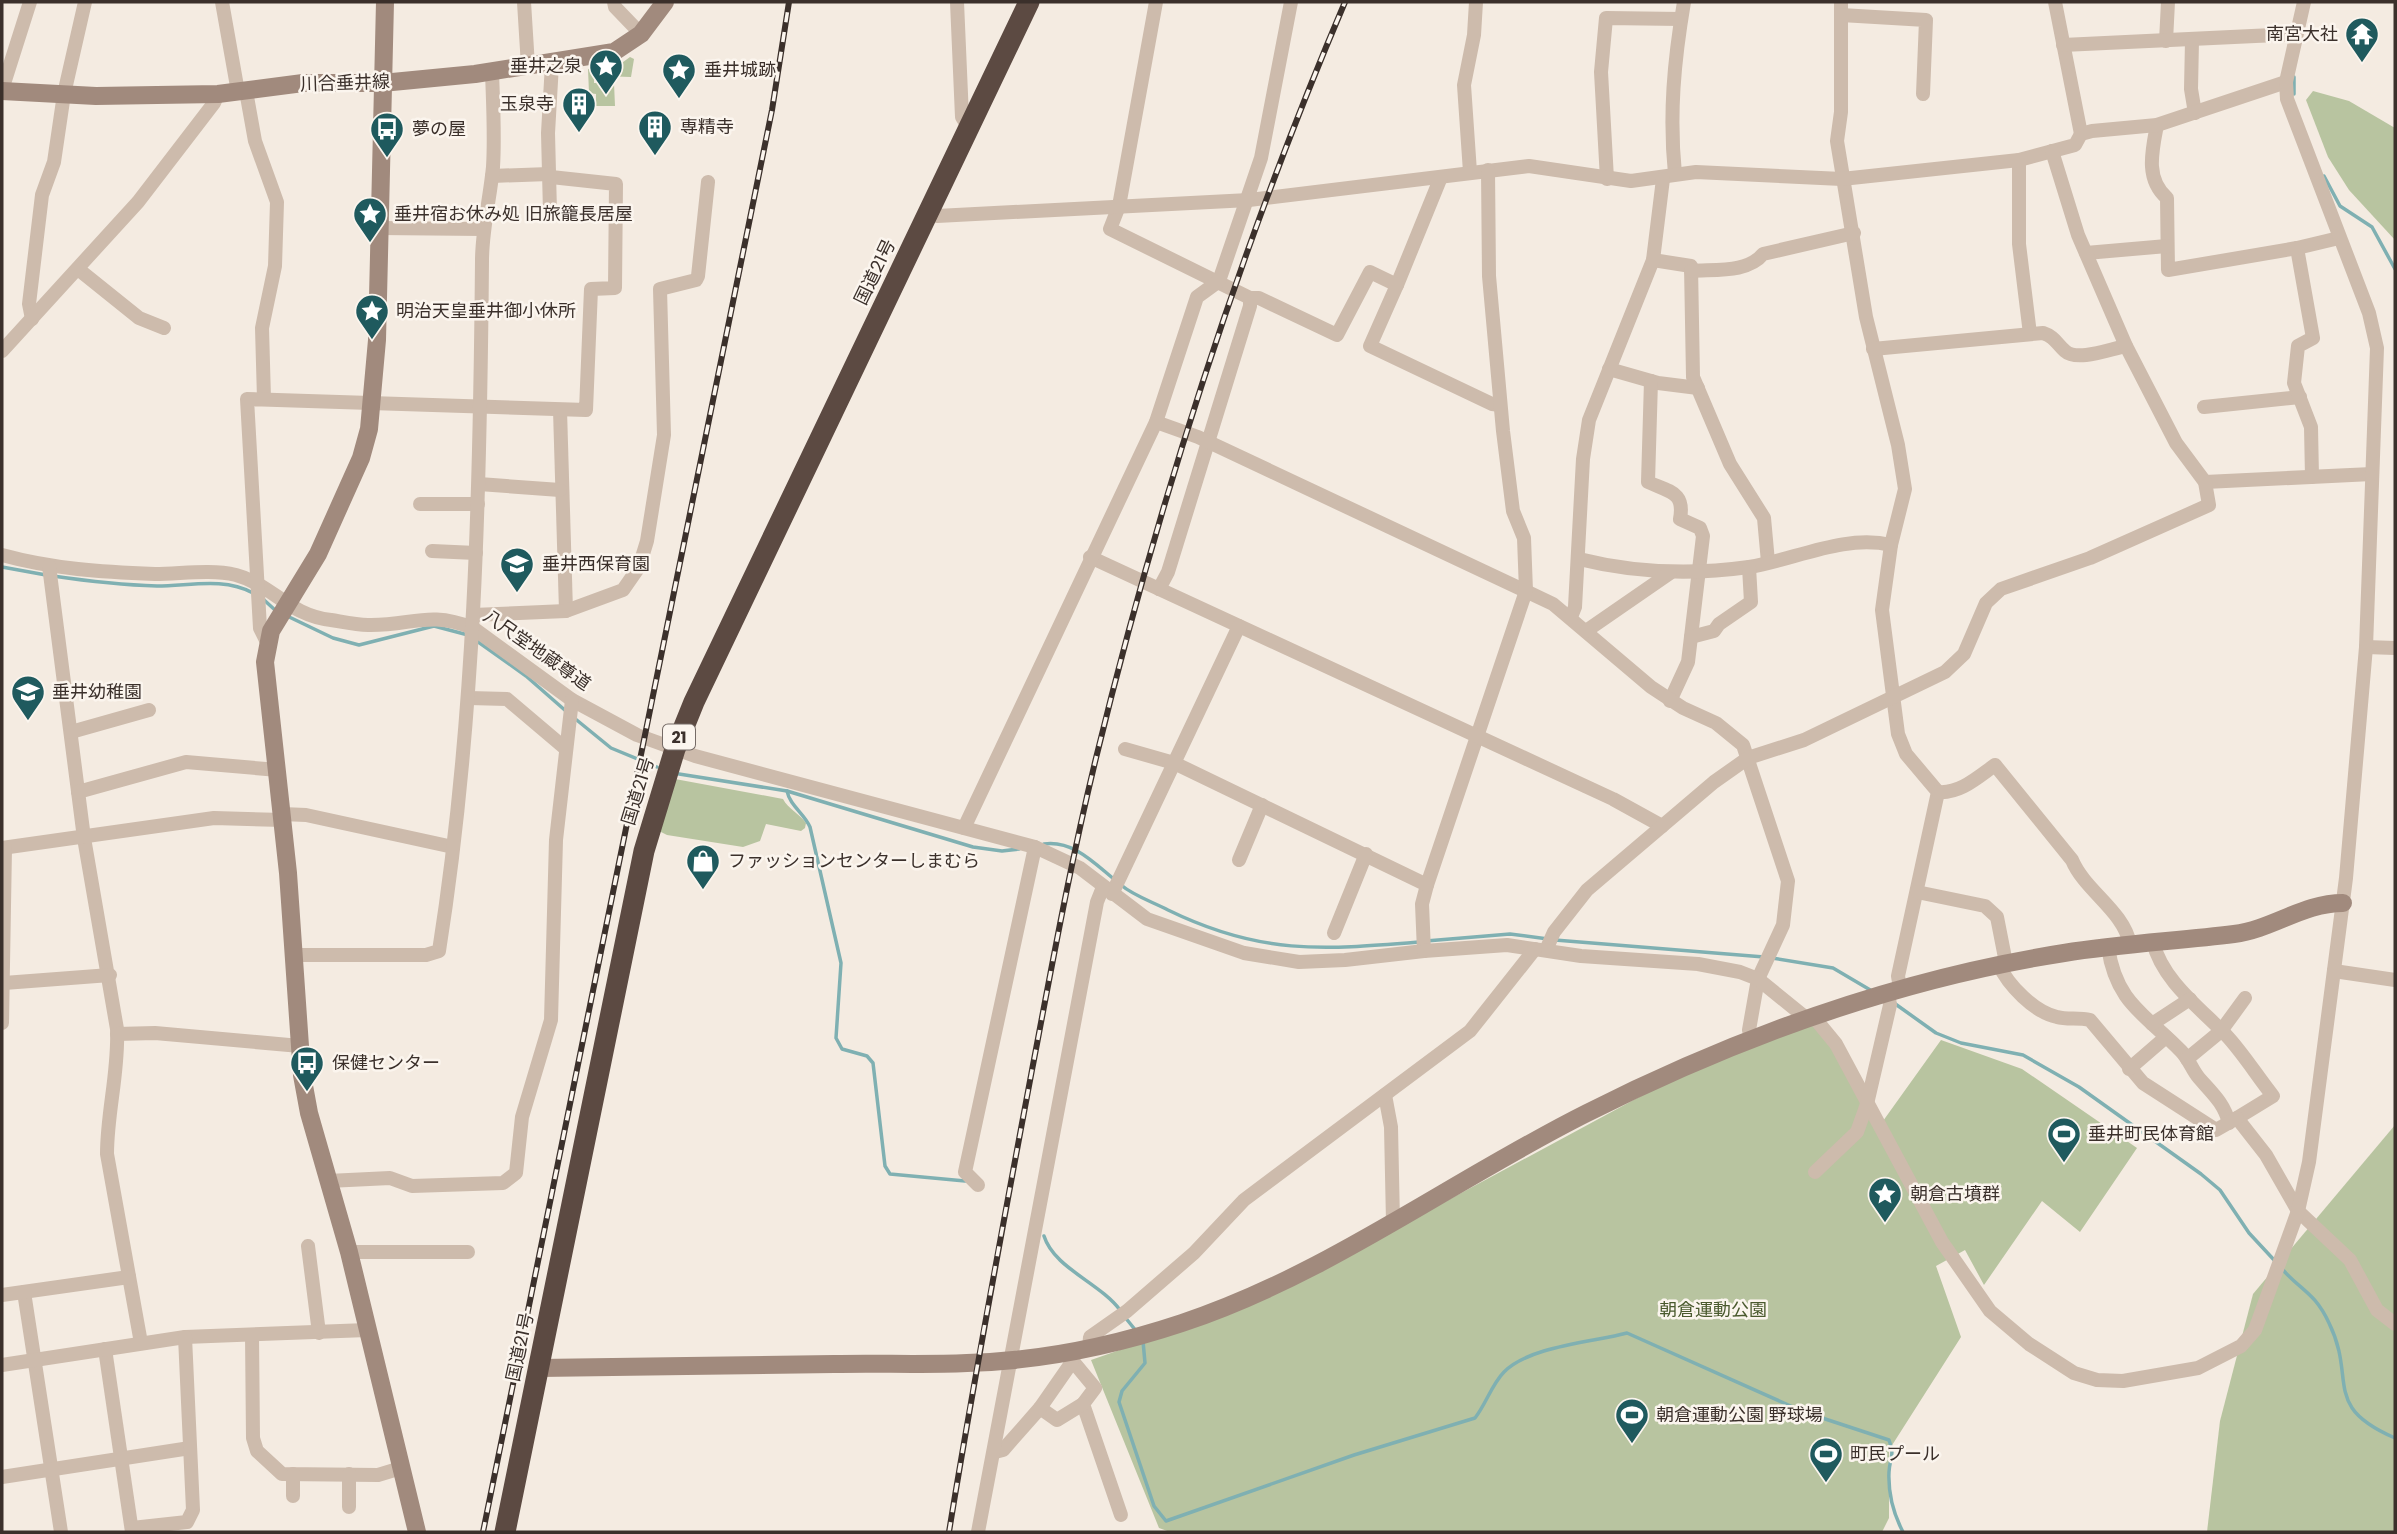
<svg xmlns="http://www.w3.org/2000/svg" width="2397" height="1534" font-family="Poppins,'Noto Sans JP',sans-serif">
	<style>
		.green { fill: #b8c4a0 }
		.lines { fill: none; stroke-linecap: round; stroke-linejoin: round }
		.stream { stroke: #7fb0b2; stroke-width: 3.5 }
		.street { stroke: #cdbbac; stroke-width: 14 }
		.secondary { stroke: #a18a7d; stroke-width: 18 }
		.highway { stroke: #5c4a42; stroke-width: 21 }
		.rail-casing { stroke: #3b302b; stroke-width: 6 }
		.rail { stroke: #fbf5ee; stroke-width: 3.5; stroke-dasharray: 10; stroke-linecap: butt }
		.labels { text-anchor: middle; stroke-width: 5; stroke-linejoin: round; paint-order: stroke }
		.shield { fill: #fbf5ee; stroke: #756b66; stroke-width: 2 }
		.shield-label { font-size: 16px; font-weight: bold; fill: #3b302b }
		.poi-label { font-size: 18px; fill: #3b302b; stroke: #fbf5ee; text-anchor: start }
		.street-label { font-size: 18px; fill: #3b302b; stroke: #fbf5ee }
		.park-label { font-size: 18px; fill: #4a5a2e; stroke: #fbf5ee }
	</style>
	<rect width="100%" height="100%" fill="#f4ebe1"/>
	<g class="green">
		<polygon points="630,57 634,59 631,77 601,76 605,68 619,65"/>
		<polygon points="594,68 594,83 614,83 615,106 596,106 596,94 589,93 588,69"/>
		<polygon points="2313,91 2349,101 2395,128 2395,240 2349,190 2328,157 2306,100"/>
		<path d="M675 779 783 799C788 809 799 813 806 823L805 828 801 831 766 824 760 841 743 847 667 835 659 831Z"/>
		<polygon points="1808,1020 1826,1031 1878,1128 1941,1040 2022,1069 2137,1148 2080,1232 2042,1201 1984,1285 1965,1250 1936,1266 1961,1337 1889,1450 1889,1518 1882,1532 1170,1532 1159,1528 1091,1360 1263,1300 1691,1069"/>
		<polygon points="2395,1125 2395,1532 2207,1532 2220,1421 2253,1294"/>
	</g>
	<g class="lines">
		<g class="stream">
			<polyline points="2294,94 2294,77"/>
			<polyline points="2324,176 2340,206 2372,227 2395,269"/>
			<polyline points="2,567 46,575"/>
			<path d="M53 576C87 581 123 585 157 586 190 586 223 577 253 593"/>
			<polyline points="263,599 275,610"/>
			<polyline points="285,615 333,638 359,645 434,626 468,635"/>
			<polyline points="474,639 526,676 567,712"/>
			<polyline points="573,717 611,748 657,767"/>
			<polyline points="679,774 787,791 973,847 1002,851 1019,849"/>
			<path d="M787 791C790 806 804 813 810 827L841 963 836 1038 842 1049 867 1056 873 1063 885 1166 890 1174 965 1181"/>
			<path d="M1044 844C1073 840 1094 863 1115 880"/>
			<path d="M1121 885C1134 896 1153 902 1168 910 1260 955 1321 950 1419 942"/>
			<polyline points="1555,940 1764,957"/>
			<polyline points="1426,941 1510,934 1548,939"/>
			<polyline points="1772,958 1833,968 1872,991"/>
			<polyline points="1894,1003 1936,1033 1961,1043 2023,1055 2079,1087 2201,1174 2220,1190 2249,1233 2275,1261"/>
			<path d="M1044 1236C1054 1268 1100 1283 1120 1310"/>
			<path d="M2283 1270C2302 1291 2315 1293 2329 1323 2357 1380 2321 1406 2395 1438"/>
			<polyline points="1124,1316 1137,1332"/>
			<path d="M1143 1341 1145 1363 1122 1391 1119 1402 1154 1506 1166 1521 1354 1455 1475 1418C1486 1404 1492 1384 1504 1372 1529 1346 1594 1342 1627 1333L1804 1412 1889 1440C1895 1457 1890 1456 1889 1472 1888 1494 1893 1513 1903 1532"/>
		</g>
		<g class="street">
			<polyline points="222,2 238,92"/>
			<polyline points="524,2 528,66"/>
			<polyline points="614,2 615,7 641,34"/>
			<polyline points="957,2 962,117 969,128"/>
			<polyline points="1156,2 1119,206 1110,229 1250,298 1250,306 1168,572 1159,589"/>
			<polyline points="1841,2 1841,112 1837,141 1866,317 1898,445 1905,489 1891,545 1882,610 1898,734 1906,754 1938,792 1898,976 1900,988"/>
			<polyline points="2055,2 2081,134"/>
			<polyline points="1841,15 1926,20 1923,94"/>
			<polyline points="2166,41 2168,2"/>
			<polyline points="2192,41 2191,89 2195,113"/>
			<polyline points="2063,45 2296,34"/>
			<polyline points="2,90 30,2"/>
			<polyline points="246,91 255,141 277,202 275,266 262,328 264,399"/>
			<path d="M2157 125C2152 151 2145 179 2167 198L2168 270 2297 248"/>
			<polyline points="2019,160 2019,244 2030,334"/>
			<polyline points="1470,172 1464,85 1474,35 1476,2"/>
			<path d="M1675 174C1669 115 1674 61 1684 2"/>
			<polyline points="1607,179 1601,72 1606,18 1681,19"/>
			<polyline points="550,212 548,133 552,64"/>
			<polyline points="927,214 937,216 1249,200 1529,166 1631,181 1696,172 1842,179 2019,160 2075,145 2081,134 2092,131 2157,125 2286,82"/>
			<polyline points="379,228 483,229"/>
			<polyline points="2086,253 2167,246"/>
			<polyline points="1653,260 1691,266 1693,377 1730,464 1764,518 1768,562"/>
			<polyline points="78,269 139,318 164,328"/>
			<path d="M1691 271C1715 269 1748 273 1763 254L1854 233"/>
			<polyline points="1397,285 1441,177"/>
			<polyline points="1250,298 1259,298 1337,335 1370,272 1397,285 1370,346 1492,404 1500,405"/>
			<polyline points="32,319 29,304 42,195 54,162 64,94 85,2"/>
			<path d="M1873 349 2043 333C2055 337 2056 343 2065 351 2077 362 2110 349 2126 346"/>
			<polyline points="2,351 138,202 214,103 218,94"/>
			<polyline points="1609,369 1658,383 1698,388"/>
			<path d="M1651 381 1648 482C1670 492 1685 492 1680 519L1700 528 1703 536 1688 662 1670 701"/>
			<polyline points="2204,407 2300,397"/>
			<polyline points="560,410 566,611"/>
			<polyline points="1156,422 1198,437 1553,604 1651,687 1683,708 1716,723 1743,745 1788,881 1783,925 1758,979 1749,1030 1751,1038"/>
			<polyline points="2312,477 2311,427 2294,383 2298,346 2313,338 2297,248 2339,238"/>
			<polyline points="2205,482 2372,474"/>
			<polyline points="479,484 560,490"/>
			<polyline points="420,504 478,504"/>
			<polyline points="432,551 476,553"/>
			<path d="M2 555C53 569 102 572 155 574 181 574 210 569 236 575 273 585 288 615 331 620 343 622 356 625 368 625 412 626 428 610 473 628L572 700 637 735 695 756 1035 847 1080 868 1147 919 1244 953 1299 962 1345 960 1424 951 1422 904 1427 885 1526 591 1524 538 1513 511 1503 431 1489 276 1488 170"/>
			<polyline points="1090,557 1613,799 1662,826"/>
			<path d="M1579 559C1635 573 1691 575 1749 567 1794 560 1844 534 1891 545"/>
			<path d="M49 566 84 838 117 1029C119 1071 107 1112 107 1154L141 1343"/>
			<polyline points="473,615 566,611 623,590 639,567 647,541 664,435 660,289 696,280 698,276 708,182"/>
			<polyline points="1571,617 1575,607 1583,459 1589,420 1653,260 1663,179"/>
			<polyline points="1586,631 1670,573"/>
			<polyline points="1691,637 1714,631 1719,624 1751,602 1749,567"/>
			<polyline points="267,642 260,628 247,399 586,410 591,289 615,288 616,184 551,177 549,174 492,176"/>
			<polyline points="2366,647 2395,648"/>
			<polyline points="469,698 507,699 566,749"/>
			<polyline points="71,732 149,710"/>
			<polyline points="1125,749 1174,763 1427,885"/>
			<polyline points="78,792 186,762 278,770"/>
			<path d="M1938 792C1960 794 1978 777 1995 765L2072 860C2085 891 2123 910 2130 944"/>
			<polyline points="282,814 306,815 453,847"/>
			<polyline points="964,828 1156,422 1197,297 1219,281 1261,158 1291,2"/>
			<polyline points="2,848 214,818 283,820"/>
			<polyline points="1239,860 1262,805"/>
			<polyline points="1917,892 1985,906 1997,917 2006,963"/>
			<polyline points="1112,894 1239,626"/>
			<polyline points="1334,933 1366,854"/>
			<path d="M2153 942C2162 980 2200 1008 2226 1035 2243 1053 2257 1076 2273 1096L2237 1118 2266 1155 2298 1211 2350 1260 2377 1310 2395 1324"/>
			<path d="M2108 947C2116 1003 2145 1014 2181 1051 2189 1059 2192 1070 2199 1078 2212 1093 2224 1103 2229 1123"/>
			<polyline points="1546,950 1554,932 1587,890 1714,782 1748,758 1804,740 1945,672 1964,654 1986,603 2001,589 2090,558 2209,505 2205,482 2176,443 2126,346 2078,235 2052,151"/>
			<polyline points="1424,951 1507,945 1581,956 1698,964 1740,972 1758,979 1806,1018"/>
			<path d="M294 955H426L439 951C475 723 480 492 482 261 482 229 490 199 493 167 495 135 493 103 492 72"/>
			<path d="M1999 965C2008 985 2034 1012 2057 1017 2067 1020 2079 1017 2090 1020L2143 1083 2216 1130 2237 1118"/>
			<polyline points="2334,971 2395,980"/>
			<polyline points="4,983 110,975"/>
			<polyline points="1813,1016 1836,1044 1942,1242 1990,1311 2029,1344 2074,1373 2097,1380 2123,1381 2198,1368 2241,1346 2255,1330 2298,1211 2309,1162 2346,878 2366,647 2377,348 2369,313 2287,99 2286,82 2304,2"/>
			<polyline points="2,1023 5,848"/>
			<polyline points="2152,1024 2190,999"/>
			<polyline points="117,1034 155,1033 300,1046"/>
			<polyline points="2187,1059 2221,1031 2245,998"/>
			<polyline points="2129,1069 2166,1037"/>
			<polyline points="1385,1095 1391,1127 1393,1222"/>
			<polyline points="1815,1172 1857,1132 1867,1104 1890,1005 1888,992"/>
			<polyline points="328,1181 390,1178 412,1186 503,1183 516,1173 522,1117 551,1020 556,840 572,700"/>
			<polyline points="978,1185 965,1172 1035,847"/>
			<polyline points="308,1246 319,1333"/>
			<polyline points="349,1252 468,1252"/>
			<polyline points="24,1292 61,1532"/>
			<polyline points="2,1295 129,1277"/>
			<polyline points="252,1335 253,1438 257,1451 282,1474 378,1475 401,1468"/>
			<polyline points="105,1349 132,1532"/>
			<polyline points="1089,1349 1090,1337 1127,1311 1194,1253 1244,1200 1470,1031 1535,949"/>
			<polyline points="1066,1353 1095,1388 1083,1404 1121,1515"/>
			<polyline points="2,1365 185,1337 367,1330"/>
			<polyline points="1040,1408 1057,1420 1083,1404"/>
			<polyline points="995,1452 1003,1450 1040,1408 1072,1362"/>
			<polyline points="293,1474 293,1496"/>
			<polyline points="2,1477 190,1448"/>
			<polyline points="349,1507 349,1474"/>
			<polyline points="132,1528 187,1522 193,1510 185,1337"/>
			<polyline points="978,1532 1097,902 1103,887"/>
		</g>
		<g class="secondary">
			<polyline points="385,2 377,340 369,429 361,458 318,554 271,631 265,662 288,873 302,1075 309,1113 349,1252 417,1532"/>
			<polyline points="2,91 96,96 218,94 303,83 382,83 475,74 614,52 641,34 665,2"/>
			<path d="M539 1368C637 1367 736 1365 834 1364 878 1363 923 1365 967 1363 1040 1361 1113 1346 1182 1323 1327 1275 1451 1181 1587 1113 1738 1037 1897 979 2064 953 2120 944 2177 941 2234 934 2273 929 2303 903 2343 903"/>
		</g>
		<polyline class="highway" points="505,1532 644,851 675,749 694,702 1029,2"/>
		<g class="rail-casing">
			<g id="rail">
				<polyline points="483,1532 772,110 789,2"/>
				<path d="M949 1532C974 1378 1003 1224 1032 1070 1052 965 1071 861 1096 758 1159 500 1241 246 1345 2"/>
			</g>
		</g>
		<use href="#rail" class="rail"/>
	</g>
	<defs>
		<g id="temple-pin" transform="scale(1.75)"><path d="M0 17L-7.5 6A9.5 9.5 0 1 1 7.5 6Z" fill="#1f5a5e" stroke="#fbf5ee"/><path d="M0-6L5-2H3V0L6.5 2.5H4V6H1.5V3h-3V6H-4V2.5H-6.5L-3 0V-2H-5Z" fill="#fff"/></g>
		<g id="sight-pin" transform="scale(1.75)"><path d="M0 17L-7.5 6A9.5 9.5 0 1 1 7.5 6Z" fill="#1f5a5e" stroke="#fbf5ee"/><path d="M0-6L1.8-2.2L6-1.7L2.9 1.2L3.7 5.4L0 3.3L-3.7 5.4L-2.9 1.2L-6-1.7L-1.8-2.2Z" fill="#fff"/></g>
		<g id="building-pin" transform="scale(1.75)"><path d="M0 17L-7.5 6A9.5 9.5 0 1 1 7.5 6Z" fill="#1f5a5e" stroke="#fbf5ee"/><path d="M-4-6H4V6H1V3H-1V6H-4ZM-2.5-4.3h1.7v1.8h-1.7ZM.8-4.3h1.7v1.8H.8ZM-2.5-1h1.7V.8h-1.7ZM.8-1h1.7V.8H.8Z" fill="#fff"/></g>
		<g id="bus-pin" transform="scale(1.75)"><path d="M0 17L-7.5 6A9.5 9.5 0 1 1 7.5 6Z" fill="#1f5a5e" stroke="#fbf5ee"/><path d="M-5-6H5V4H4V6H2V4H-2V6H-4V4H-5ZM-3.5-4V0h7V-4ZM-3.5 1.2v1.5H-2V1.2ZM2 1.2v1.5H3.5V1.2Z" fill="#fff"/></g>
		<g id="school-pin" transform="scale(1.75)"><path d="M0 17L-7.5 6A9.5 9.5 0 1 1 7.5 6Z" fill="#1f5a5e" stroke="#fbf5ee"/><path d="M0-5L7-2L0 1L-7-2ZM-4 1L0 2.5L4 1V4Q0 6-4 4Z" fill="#fff"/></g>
		<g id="shop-pin" transform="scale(1.75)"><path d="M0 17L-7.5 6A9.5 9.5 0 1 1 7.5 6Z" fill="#1f5a5e" stroke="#fbf5ee"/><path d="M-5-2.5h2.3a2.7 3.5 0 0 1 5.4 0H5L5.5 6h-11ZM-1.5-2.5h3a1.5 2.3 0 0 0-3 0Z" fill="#fff"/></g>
		<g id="stadium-pin" transform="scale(1.75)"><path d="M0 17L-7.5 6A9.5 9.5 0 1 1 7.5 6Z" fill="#1f5a5e" stroke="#fbf5ee"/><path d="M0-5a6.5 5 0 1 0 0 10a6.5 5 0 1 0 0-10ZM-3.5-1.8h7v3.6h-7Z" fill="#fff"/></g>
	</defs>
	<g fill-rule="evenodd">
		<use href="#temple-pin" x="2362" y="34"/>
		<use href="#sight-pin" x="606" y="66"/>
		<use href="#sight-pin" x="679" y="70"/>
		<use href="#building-pin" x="579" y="104"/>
		<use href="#building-pin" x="655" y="127"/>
		<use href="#bus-pin" x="387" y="129"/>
		<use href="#sight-pin" x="370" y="214"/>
		<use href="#sight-pin" x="372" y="311"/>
		<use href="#school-pin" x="517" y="564"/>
		<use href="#school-pin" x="28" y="692"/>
		<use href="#shop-pin" x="703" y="861"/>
		<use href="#bus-pin" x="307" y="1063"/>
		<use href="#stadium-pin" x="2064" y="1134"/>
		<use href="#sight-pin" x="1885" y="1194"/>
		<use href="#stadium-pin" x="1632" y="1415"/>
		<use href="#stadium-pin" x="1826" y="1454"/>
	</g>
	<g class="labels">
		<rect class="shield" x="663" y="724.5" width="32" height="25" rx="5"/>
		<g class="shield-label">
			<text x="679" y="743">21</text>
		</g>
		<g class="poi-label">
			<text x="2338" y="40" text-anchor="end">南宮大社</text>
			<text x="582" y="72" text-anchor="end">垂井之泉</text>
			<text x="704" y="76">垂井城跡</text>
			<text x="554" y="110" text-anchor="end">玉泉寺</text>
			<text x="680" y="133">専精寺</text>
			<text x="412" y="135">夢の屋</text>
			<text x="394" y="220">垂井宿お休み処 旧旅籠長居屋</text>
			<text x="396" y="317">明治天皇垂井御小休所</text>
			<text x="542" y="570">垂井西保育園</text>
			<text x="52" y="698">垂井幼稚園</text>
			<text x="728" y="867">ファッションセンターしまむら</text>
			<text x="332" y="1069">保健センター</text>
			<text x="2088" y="1140">垂井町民体育館</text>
			<text x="1910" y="1200">朝倉古墳群</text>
			<text x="1656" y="1421">朝倉運動公園 野球場</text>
			<text x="1850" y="1460">町民プール</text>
		</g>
		<g class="street-label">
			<text transform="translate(345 83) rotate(-2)" y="6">川合垂井線</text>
			<text transform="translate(875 272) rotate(-64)" y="6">国道21号</text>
			<text transform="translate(537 650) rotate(35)" y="6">八尺堂地蔵尊道</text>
			<text transform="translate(638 791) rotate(-73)" y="6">国道21号</text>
			<text transform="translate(520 1347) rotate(-78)" y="6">国道21号</text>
		</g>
		<g class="park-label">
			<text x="1713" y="1316">朝倉運動公園</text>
		</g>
	</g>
	<rect width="2397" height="1534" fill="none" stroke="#3b302b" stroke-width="7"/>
</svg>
